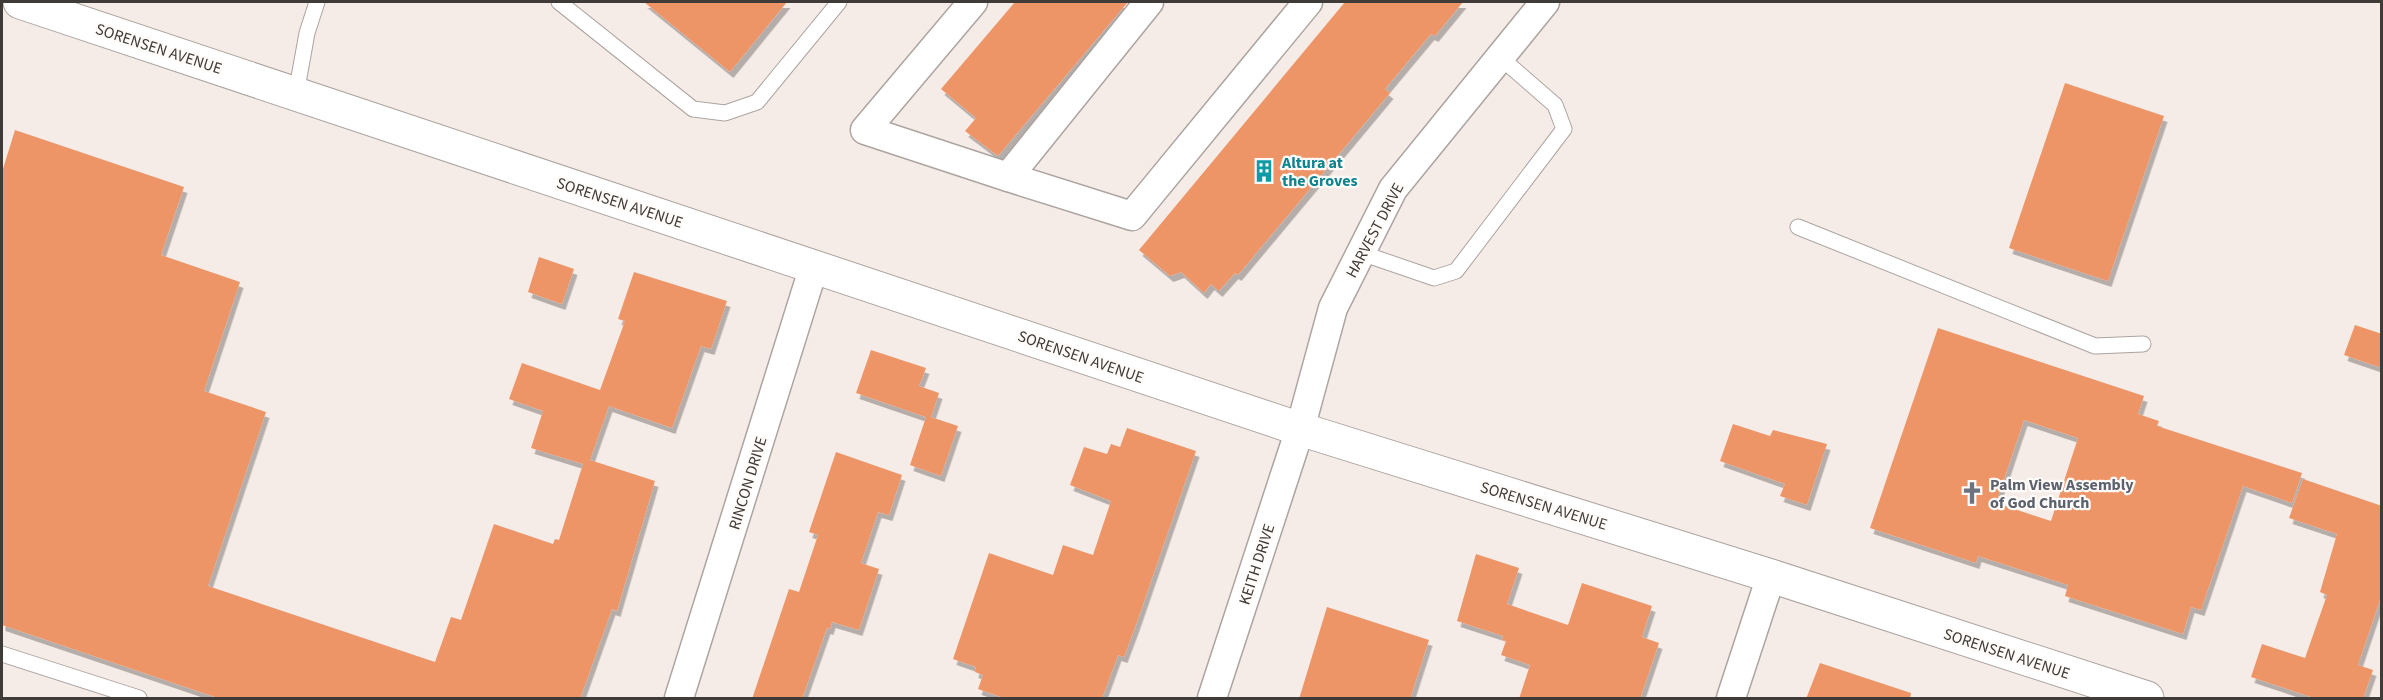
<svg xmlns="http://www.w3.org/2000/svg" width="2383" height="700" font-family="'Source Sans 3',sans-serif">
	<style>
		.building { fill: #ee9568; fill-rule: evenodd; filter: url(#shadow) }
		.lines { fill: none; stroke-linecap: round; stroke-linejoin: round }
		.lane-casing { stroke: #aca4a0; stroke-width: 17 }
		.street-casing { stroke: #aca4a0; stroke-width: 31 }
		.secondary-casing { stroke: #aca4a0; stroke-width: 35 }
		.lane { stroke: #fff; stroke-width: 15 }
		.street { stroke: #fff; stroke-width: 28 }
		.secondary { stroke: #fff; stroke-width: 33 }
		.labels { text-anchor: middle; stroke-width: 4.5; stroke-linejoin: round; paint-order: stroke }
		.street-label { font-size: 16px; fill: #3e3b39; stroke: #fefbf9 }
		.culture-label { font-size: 16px; font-weight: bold; fill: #0d838f; stroke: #fefbf9; text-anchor: start }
		.worship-label { font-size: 16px; font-weight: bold; fill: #5b616d; stroke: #fefbf9; text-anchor: start }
	</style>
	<defs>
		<filter id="shadow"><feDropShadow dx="3.5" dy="6" stdDeviation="0" flood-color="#0004"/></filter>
	</defs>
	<rect width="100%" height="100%" fill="#f5ece8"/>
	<g class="building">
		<polygon points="644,2 787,2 730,72"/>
		<polygon points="1015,2 1128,2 998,156 965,131 976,118 941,89"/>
		<polygon points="1345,2 1463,2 1435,36 1431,34 1385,89 1390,93 1238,275 1235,273 1219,291 1211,284 1204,293 1181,272 1170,276 1139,250"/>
		<polygon points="2065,83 2164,116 2108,281 2009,248"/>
		<polygon points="15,130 184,187 161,255 240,282 204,391 266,412 208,586 435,662 451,617 461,620 494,524 553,544 555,539 559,540 583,464 531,448 543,411 509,399 522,363 600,390 625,321 618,319 634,272 727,301 711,349 701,346 672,428 609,406 590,460 655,481 617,611 612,609 580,699 221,699 2,625 2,172"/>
		<polygon points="539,257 574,269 562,304 528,292"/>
		<polygon points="2355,325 2382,334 2382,368 2344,355"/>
		<path d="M1938 328 2144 396 2138 414 2159 421 2157 426 2302 473 2292 503 2243 486 2201 610 2191 607 2183 634 2065 596 2068 585 1978 556 1976 563 1870 528ZM2024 420 2078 438 2051 521 1996 503Z"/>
		<polygon points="871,350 926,368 919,386 939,393 931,417 958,426 941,476 910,465 926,417 856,393"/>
		<polygon points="1733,424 1770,436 1773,430 1827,444 1807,505 1780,496 1785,484 1720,461"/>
		<polygon points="1127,428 1196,451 1136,625 1124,657 1118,655 1102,699 1007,699 978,689 983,675 975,672 976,667 953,659 989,553 1053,575 1063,545 1093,555 1111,501 1070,485 1084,447 1107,454 1111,444 1120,447"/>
		<polygon points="836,452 902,475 889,515 878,512 861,563 879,569 859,630 832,622 830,629 827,628 802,699 752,699 789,589 799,592 818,535 809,532"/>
		<polygon points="2303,479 2382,506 2382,594 2358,665 2373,670 2363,699 2317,699 2251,677 2262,644 2305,658 2327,595 2320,592 2337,534 2289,518"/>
		<polygon points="1476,554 1519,568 1507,604 1568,625 1582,583 1652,606 1642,637 1659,643 1640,699 1519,699 1530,665 1501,655 1506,641 1502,640 1503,636 1457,621"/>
		<polygon points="1327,607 1429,640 1410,699 1299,699"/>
		<polygon points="1820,663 1911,693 1910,699 1806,699"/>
	</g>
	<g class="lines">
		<g class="lane-casing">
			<g id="lane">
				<polyline points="559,2 693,109 725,113 757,102 839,2"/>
				<polyline points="296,94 307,33 317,2"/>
				<polyline points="1798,227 2095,346 2143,344"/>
				<polyline points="1361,253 1434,278 1456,271 1564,129 1555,105 1500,57"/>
				<polyline points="2,654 139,698"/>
			</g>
		</g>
		<g class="street-casing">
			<g id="street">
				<polyline points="973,2 865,130 1008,177"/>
				<polyline points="1149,2 1008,177 1132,216 1308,2"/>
				<polyline points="679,698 814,266"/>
				<polyline points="1212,698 1300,429 1333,308 1393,189 1545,2"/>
				<polyline points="1731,698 1771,576"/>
			</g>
		</g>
		<g class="secondary-casing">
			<polyline id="secondary" points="20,2 1300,429 1771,576 2147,698"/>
		</g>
		<use href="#lane" class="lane"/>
		<use href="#street" class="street"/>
		<use href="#secondary" class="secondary"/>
	</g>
	<defs>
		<g id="building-bare" transform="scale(1.8)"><path d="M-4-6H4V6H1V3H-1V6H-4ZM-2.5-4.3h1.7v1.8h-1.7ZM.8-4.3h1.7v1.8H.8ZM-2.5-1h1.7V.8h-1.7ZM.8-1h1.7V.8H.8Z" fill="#0f9aa8" stroke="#fefbf9" stroke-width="2.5" paint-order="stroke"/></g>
		<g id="church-bare" transform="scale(1.8)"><path d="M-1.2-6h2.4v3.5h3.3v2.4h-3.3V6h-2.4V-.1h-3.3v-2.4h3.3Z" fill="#6b7280" stroke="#fefbf9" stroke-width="2.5" paint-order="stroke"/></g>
	</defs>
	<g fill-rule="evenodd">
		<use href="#building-bare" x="1264" y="171"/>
		<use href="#church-bare" x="1972" y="493"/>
	</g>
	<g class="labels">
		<g class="street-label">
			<text transform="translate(159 48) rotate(18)" y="6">SORENSEN AVENUE</text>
			<text transform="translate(620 202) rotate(18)" y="6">SORENSEN AVENUE</text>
			<text transform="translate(1374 230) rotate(-62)" y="6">HARVEST DRIVE</text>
			<text transform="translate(1081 356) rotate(19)" y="6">SORENSEN AVENUE</text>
			<text transform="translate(747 483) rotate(-73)" y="6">RINCON DRIVE</text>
			<text transform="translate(1544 505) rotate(17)" y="6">SORENSEN AVENUE</text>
			<text transform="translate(1256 564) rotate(-72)" y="6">KEITH DRIVE</text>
			<text transform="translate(2007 653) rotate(18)" y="6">SORENSEN AVENUE</text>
		</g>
		<g class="culture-label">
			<text x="1282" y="168">Altura at<tspan x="1282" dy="18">the Groves</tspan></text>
		</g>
		<g class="worship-label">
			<text x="1990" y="490">Palm View Assembly<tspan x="1990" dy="18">of God Church</tspan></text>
		</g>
	</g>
	<rect width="2383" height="700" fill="none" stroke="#3e3b39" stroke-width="6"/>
</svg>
